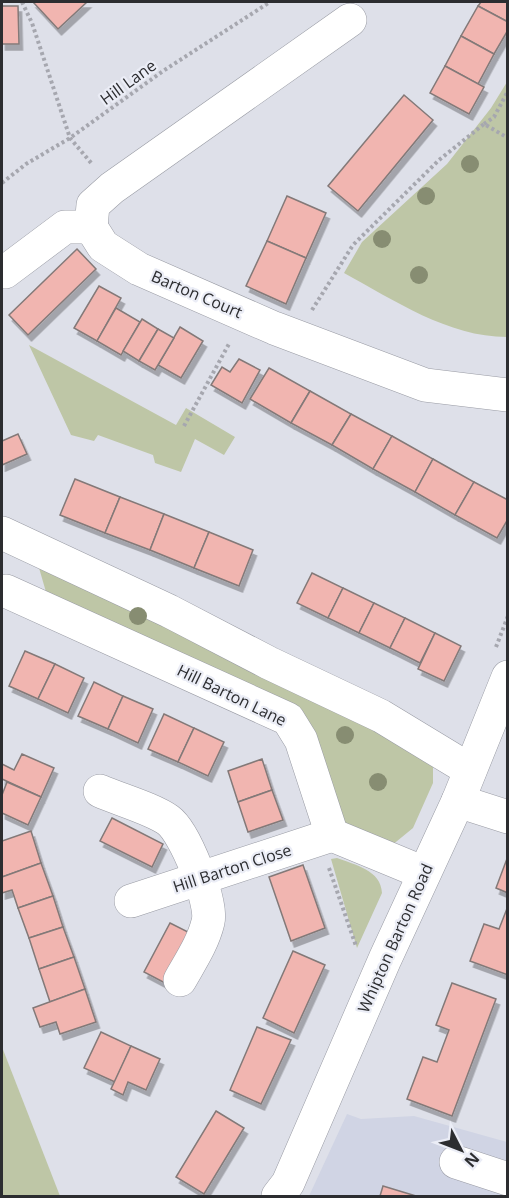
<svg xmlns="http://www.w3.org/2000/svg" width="509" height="1198" font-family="'Open Sans',sans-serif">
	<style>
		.built { fill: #d0d4e4 }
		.green { fill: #bec6a6 }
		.building { fill: #f1b5b0; stroke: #837978; stroke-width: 1.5; filter: url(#shadow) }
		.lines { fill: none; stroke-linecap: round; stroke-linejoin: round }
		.minor-casing { stroke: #999ba4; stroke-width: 34 }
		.path { stroke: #a6a7af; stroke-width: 4; stroke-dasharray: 3 3; stroke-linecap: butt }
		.minor { stroke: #fff; stroke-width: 33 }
		.tree { fill: #878d72 }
		.labels { text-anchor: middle; stroke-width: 4.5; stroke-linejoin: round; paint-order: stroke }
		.street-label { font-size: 16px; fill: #2c2d30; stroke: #ebedf6 }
	</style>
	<defs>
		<filter id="shadow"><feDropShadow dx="3.5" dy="6" stdDeviation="0" flood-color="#0004"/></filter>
	</defs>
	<rect width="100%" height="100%" fill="#dee0e9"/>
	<polygon class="built" points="347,1114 361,1119 414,1116 507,1142 507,1196 309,1196"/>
	<g class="green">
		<path d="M507 82V337C448 337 394 300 344 273L362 242 447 164 491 108Z"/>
		<polygon points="29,345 176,425 186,408 235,437 224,455 195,439 181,472 155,463 153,455 98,435 94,441 71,435"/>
		<polygon points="37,561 367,722 433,765 433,783 413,828 391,846 356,834 339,817 316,742 46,592"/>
		<path d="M337 858C355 865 381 870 382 893L357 948 331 859Z"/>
		<polygon points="2,1047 60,1196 2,1196"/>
	</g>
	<g class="building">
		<polygon points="33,2 87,2 58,29"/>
		<polygon points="481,2 508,2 508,22 478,6"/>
		<polygon points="2,6 18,6 19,44 2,44"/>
		<polygon points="478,6 508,22 508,30 494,54 461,36"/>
		<polygon points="461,36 494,54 478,84 445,66"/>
		<polygon points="445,66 484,87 469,114 430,93"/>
		<polygon points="404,95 433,120 358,211 328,186"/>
		<polygon points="287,196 326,213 306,258 267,241"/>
		<polygon points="267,241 306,258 286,304 246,286"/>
		<polygon points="77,249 96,269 28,335 9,315"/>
		<polygon points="99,286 121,298 97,341 74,328"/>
		<polygon points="116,308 140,322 121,355 97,341"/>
		<polygon points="142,319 158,329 139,361 123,351"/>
		<polygon points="180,327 203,341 181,378 158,365"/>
		<polygon points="158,329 174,338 155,370 139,361"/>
		<polygon points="239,359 260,370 242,403 211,385 222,367 230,372"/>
		<polygon points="269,368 310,391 291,423 250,399"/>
		<polygon points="310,391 351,414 332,445 291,423"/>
		<polygon points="351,414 392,436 373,469 332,445"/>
		<polygon points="18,434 27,454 2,465 2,441"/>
		<polygon points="392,436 433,459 415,492 373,469"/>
		<polygon points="433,459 474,482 455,515 415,492"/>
		<polygon points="75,479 120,497 105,533 60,515"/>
		<polygon points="474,482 508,500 508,519 497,538 455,515"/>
		<polygon points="120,497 164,514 150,550 105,533"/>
		<polygon points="164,514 209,532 194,568 150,550"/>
		<polygon points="209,532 253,550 239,586 194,568"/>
		<polygon points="312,573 343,588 328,618 297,603"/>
		<polygon points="343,588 374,603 359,633 328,618"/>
		<polygon points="374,603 405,618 390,648 359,633"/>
		<polygon points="405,618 435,633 420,663 390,648"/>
		<polygon points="435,633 461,646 444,681 418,669"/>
		<polygon points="25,651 55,664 38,699 9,686"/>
		<polygon points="55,664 84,678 68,713 38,699"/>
		<polygon points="94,682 123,696 108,729 78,716"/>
		<polygon points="123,696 153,709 138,743 108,729"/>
		<polygon points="164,714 194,728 178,762 148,749"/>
		<polygon points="194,728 224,742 208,776 178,762"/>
		<polygon points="22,754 54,768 41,797 2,779 2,764 14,770"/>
		<polygon points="262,759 272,790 238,802 228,771"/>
		<polygon points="7,782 41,797 28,825 2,813 2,795"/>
		<polygon points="272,790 283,820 248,832 238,802"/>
		<polygon points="112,818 163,844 152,867 100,841"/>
		<polygon points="31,831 41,863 2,877 2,841"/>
		<polygon points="508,856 508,893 496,888"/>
		<polygon points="41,863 53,896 18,908 12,890 2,893 2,877"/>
		<polygon points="303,865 325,928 291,941 269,877"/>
		<polygon points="53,896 63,927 29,938 18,908"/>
		<polygon points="508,906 508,975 470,961 484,924 499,929"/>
		<polygon points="170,923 190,933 165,983 144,972"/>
		<polygon points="63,927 74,957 39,969 29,938"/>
		<polygon points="293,951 325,965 294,1033 263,1018"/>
		<polygon points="74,957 85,989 50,1002 39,969"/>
		<polygon points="452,983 496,999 452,1116 407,1099 423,1057 437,1062 449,1030 436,1025"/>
		<polygon points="85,989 96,1022 60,1034 56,1022 40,1027 33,1008"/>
		<polygon points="257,1027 291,1040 261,1104 230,1090"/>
		<polygon points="101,1032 131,1046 115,1082 84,1068"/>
		<polygon points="131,1046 160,1059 146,1090 128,1082 123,1095 111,1089"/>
		<polygon points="216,1111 244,1128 204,1194 176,1177"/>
		<polygon points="383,1186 416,1196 380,1196"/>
	</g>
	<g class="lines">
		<g class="minor-casing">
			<g id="minor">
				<polyline points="91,227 103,246 139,269 274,328 425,385 508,395"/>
				<polyline points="5,272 65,227 91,227 93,205 112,188 350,20"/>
				<polyline points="2,533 169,611 269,663 381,716 470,770"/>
				<polyline points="6,591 288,719 301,740 332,835 424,873"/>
				<path d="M100 791C118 799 153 809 168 820 185 832 213 903 208 922 203 943 190 962 180 980"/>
				<polyline points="458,801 508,817"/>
				<polyline points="131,901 332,835"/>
				<polyline points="456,1162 508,1179"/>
				<polyline points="278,1196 288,1183 385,959 458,801 508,677"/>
			</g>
		</g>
		<g class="path">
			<polyline points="22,2 32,23 70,138 92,164"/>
			<polyline points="484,124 494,117 508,91"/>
			<polyline points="2,183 26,164 70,138 163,71 270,2"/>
			<polyline points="312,310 353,245 439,160 484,124 508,138"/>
			<polyline points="184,426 230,342"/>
			<polyline points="496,647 508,616"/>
			<polyline points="329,868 356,946"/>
		</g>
		<use href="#minor" class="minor"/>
	</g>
	<g class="tree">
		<circle cx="470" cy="164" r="9"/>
		<circle cx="426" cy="196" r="9"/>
		<circle cx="382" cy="239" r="9"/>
		<circle cx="419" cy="275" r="9"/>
		<circle cx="138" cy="616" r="9"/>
		<circle cx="345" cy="735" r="9"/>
		<circle cx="378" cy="782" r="9"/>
	</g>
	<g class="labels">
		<g class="street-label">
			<text transform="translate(128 82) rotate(-36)" y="6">Hill Lane</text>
			<text transform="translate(197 294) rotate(23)" y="6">Barton Court</text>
			<text transform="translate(232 695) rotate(26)" y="6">Hill Barton Lane</text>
			<text transform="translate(232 868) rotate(-18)" y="6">Hill Barton Close</text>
			<text transform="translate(395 938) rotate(-66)" y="6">Whipton Barton Road</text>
		</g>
	</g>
	<rect width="509" height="1198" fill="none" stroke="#2c2d30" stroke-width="6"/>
	<g transform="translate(461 1150) rotate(132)" stroke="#ebedf6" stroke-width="4.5" paint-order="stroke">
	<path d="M0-4.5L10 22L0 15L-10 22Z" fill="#2c2d30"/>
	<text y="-9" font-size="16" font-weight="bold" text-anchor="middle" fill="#2c2d30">N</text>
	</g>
</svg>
